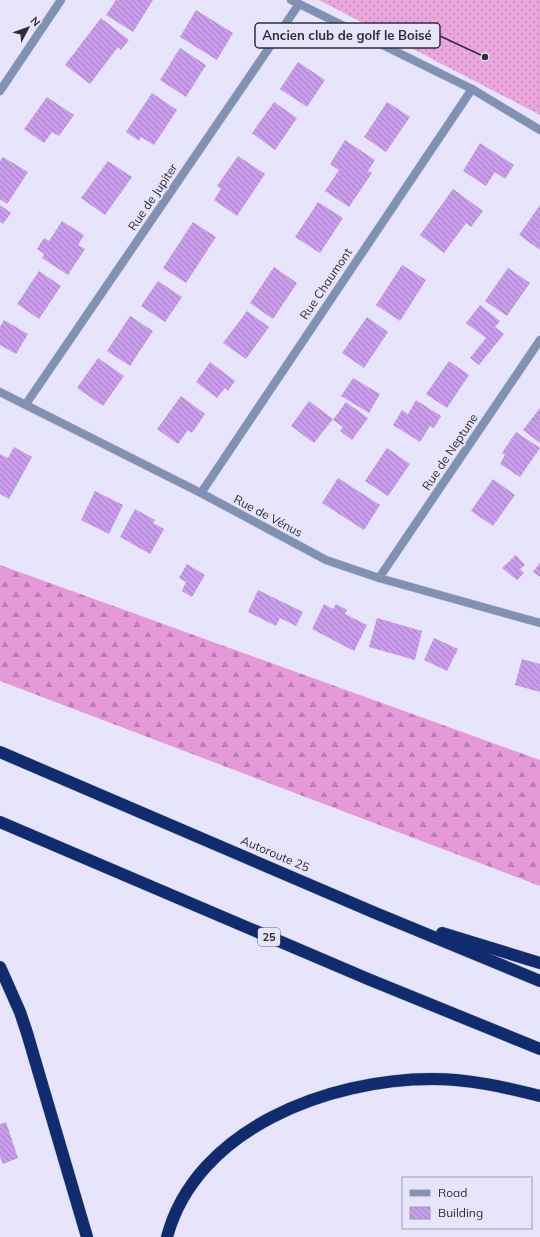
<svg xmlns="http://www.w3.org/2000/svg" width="540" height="1237" font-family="Mulish,sans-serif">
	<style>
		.grass { fill: url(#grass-dots) }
		.forest { fill: url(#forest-firs) }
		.building { fill: url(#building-back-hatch) }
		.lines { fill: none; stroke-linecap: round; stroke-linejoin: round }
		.minor-casing { stroke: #c1c1d4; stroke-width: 9 }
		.tertiary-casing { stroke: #c1c1d4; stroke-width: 9 }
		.motorway-casing { stroke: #c1c1d4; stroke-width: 13 }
		.minor { stroke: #8091b3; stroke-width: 8 }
		.tertiary { stroke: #8091b3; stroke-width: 8 }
		.motorway { stroke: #102c6f; stroke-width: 12 }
		.labels { text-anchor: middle; stroke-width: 4; stroke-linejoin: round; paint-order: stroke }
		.shield { fill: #e6e5fb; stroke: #666672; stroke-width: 1 }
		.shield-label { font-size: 11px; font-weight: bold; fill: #2f2f37 }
		.street-label { font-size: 12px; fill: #2f2f37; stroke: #e6e5fb }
		.leader { fill: none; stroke: #2f2f37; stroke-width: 1.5 }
		.callout-dot { fill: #2f2f37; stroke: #e6e5fb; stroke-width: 1.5 }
		.callout { fill: #e6e5fb; stroke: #2f2f37; stroke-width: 1.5 }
		.callout-label { font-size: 13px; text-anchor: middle; font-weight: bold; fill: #2f2f37 }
	</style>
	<defs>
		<pattern id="grass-dots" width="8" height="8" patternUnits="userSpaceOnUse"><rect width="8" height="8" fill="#eba6de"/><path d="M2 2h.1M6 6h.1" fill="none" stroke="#bf88b5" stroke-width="1.8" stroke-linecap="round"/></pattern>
		<pattern id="forest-firs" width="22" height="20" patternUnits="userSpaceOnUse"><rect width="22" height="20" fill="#e699d8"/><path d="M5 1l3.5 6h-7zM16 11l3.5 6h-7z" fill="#bb7db0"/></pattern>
		<pattern id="building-back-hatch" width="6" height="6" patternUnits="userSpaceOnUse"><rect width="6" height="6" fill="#ca9cec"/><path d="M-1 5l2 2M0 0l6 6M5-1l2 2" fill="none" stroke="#a480c0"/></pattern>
	</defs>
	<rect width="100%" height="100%" fill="#e6e5fb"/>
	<polygon class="grass" points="319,0 540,0 540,115"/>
	<polygon class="forest" points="0,565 540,760 540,886 0,681"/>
	<g class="building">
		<polygon points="116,0 153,0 133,32 106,15"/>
		<polygon points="196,10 233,33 217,60 180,37"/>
		<polygon points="101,18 129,40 121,50 118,47 90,84 65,65"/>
		<polygon points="180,48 206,65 186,97 160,80"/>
		<polygon points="298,62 325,80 307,107 280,89"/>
		<polygon points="152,93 177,110 154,145 141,137 139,141 126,132"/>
		<polygon points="47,97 74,115 59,136 52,132 44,143 24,129"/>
		<polygon points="274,102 297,118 275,150 252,133"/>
		<polygon points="387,102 410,117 386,152 364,137"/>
		<polygon points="345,140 375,160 368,171 372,173 349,207 325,191 339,170 330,164"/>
		<polygon points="480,143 514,165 505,179 495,172 486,186 463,171"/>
		<polygon points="238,156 265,174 237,216 214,200 221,189 217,186"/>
		<polygon points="3,157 28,172 7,204 0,199 0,161"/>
		<polygon points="108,161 132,177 105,215 81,198"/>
		<polygon points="453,189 483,211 471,227 466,223 444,253 420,235"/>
		<polygon points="318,202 343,218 320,253 295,237"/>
		<polygon points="0,205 11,213 3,224 0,222"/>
		<polygon points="540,205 540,250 519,235"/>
		<polygon points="62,221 84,235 78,245 85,249 68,275 42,258 44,254 37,249 44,238 49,241"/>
		<polygon points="193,222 216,237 186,283 163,268"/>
		<polygon points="402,265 426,280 400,321 376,305"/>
		<polygon points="274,267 297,283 273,319 250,303"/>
		<polygon points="508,268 530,283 507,316 485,301"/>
		<polygon points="39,271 61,286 39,319 17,304"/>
		<polygon points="158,281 182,297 165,322 141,306"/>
		<polygon points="480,305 500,321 495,327 504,334 479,365 470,358 486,338 466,323"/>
		<polygon points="247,311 269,327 246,359 223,343"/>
		<polygon points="130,316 153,331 130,366 107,351"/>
		<polygon points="367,317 388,332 364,368 342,353"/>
		<polygon points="4,320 28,334 16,354 0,345 0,327"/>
		<polygon points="98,358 124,376 103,406 77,388"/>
		<polygon points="449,361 469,375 447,408 426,394"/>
		<polygon points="210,362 235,381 228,391 225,388 217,398 196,382"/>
		<polygon points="353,378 380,394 369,413 341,396"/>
		<polygon points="181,396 205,414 192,433 188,430 178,444 157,429"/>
		<polygon points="416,400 441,416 434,428 430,426 420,442 393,425 402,410 408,414"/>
		<polygon points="309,401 333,419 314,443 291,426"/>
		<polygon points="346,402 368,418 352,440 340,431 343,427 333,420"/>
		<polygon points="540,408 540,443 523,430"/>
		<polygon points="516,432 540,448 520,477 500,464 505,455 502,453"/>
		<polygon points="14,447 32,457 9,499 0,494 0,454 8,458"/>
		<polygon points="387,448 410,464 388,496 365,481"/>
		<polygon points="338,478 380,505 364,530 322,503"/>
		<polygon points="493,479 515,495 493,526 471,511"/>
		<polygon points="95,491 123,505 109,534 81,520"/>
		<polygon points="135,509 155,520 153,523 164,529 150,554 120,537"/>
		<polygon points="516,555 525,565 520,569 524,573 517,580 502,568"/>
		<polygon points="540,563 540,577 533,572"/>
		<polygon points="187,564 205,575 192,597 182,591 186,582 179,578"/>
		<polygon points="258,590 303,612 296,626 280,618 276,626 248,612"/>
		<polygon points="324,604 333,609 336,604 347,610 345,614 367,625 354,651 312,629"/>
		<polygon points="377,618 422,631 415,660 369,647"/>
		<polygon points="434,638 458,649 447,671 424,660"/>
		<polygon points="522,659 540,664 540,692 515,685"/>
		<polygon points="6,1122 18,1158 3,1164 0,1157 0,1124"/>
	</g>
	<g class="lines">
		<g class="minor-casing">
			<g id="minor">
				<polyline points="0,91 61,0"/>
				<polyline points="0,392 201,493 326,560 379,578 540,623"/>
				<polyline points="26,404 299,4"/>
				<polyline points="201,493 472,89"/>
				<polyline points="379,578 540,340"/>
			</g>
		</g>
		<g class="tertiary-casing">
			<polyline id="tertiary" points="291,0 472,89 540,130"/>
		</g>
		<g class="motorway-casing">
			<g id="motorway">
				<polyline points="0,752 373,912 540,981"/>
				<polyline points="0,822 368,979 540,1049"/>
				<polyline points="442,933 540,963"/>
				<polyline points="0,967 20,1012 27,1033 87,1237"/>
				<path d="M167 1237C196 1128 330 1079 432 1079 469 1079 505 1087 540 1096"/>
			</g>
		</g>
		<use href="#minor" class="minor"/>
		<use href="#tertiary" class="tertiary"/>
		<use href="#motorway" class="motorway"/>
	</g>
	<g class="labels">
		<rect class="shield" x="258" y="928" width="22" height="18" rx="3"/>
		<g class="shield-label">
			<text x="269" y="941">25</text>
		</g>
		<g class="street-label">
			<text transform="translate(153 197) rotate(-56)" y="4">Rue de Jupiter</text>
			<text transform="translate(326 284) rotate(-56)" y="4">Rue Chaumont</text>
			<text transform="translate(450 452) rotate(-56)" y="4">Rue de Neptune</text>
			<text transform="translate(268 516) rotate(28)" y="4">Rue de Vénus</text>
			<text transform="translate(275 854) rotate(23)" y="4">Autoroute 25</text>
		</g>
	</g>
	<path class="leader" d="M485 57L440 36"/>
	<circle class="callout-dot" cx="485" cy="57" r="4"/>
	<rect class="callout" x="255" y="23" width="185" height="25" rx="4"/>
	<g class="callout-label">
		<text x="347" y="40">Ancien club de golf le Boisé</text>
	</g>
	<rect x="402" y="1177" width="130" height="52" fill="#e6e5fb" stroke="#9d9cad"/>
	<rect x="410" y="1190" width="20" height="6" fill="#8091b3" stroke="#9d9cad"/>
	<text x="438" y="1197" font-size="12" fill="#2f2f37">Road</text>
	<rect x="410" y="1207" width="20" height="12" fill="url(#building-back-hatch)" stroke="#9d9cad"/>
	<text x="438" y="1217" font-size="12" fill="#2f2f37">Building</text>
	<g transform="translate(28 28) rotate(49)" stroke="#e6e5fb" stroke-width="3" paint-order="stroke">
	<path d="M0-3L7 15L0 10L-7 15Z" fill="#2f2f37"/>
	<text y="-6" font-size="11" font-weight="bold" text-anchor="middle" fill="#2f2f37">N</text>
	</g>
</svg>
